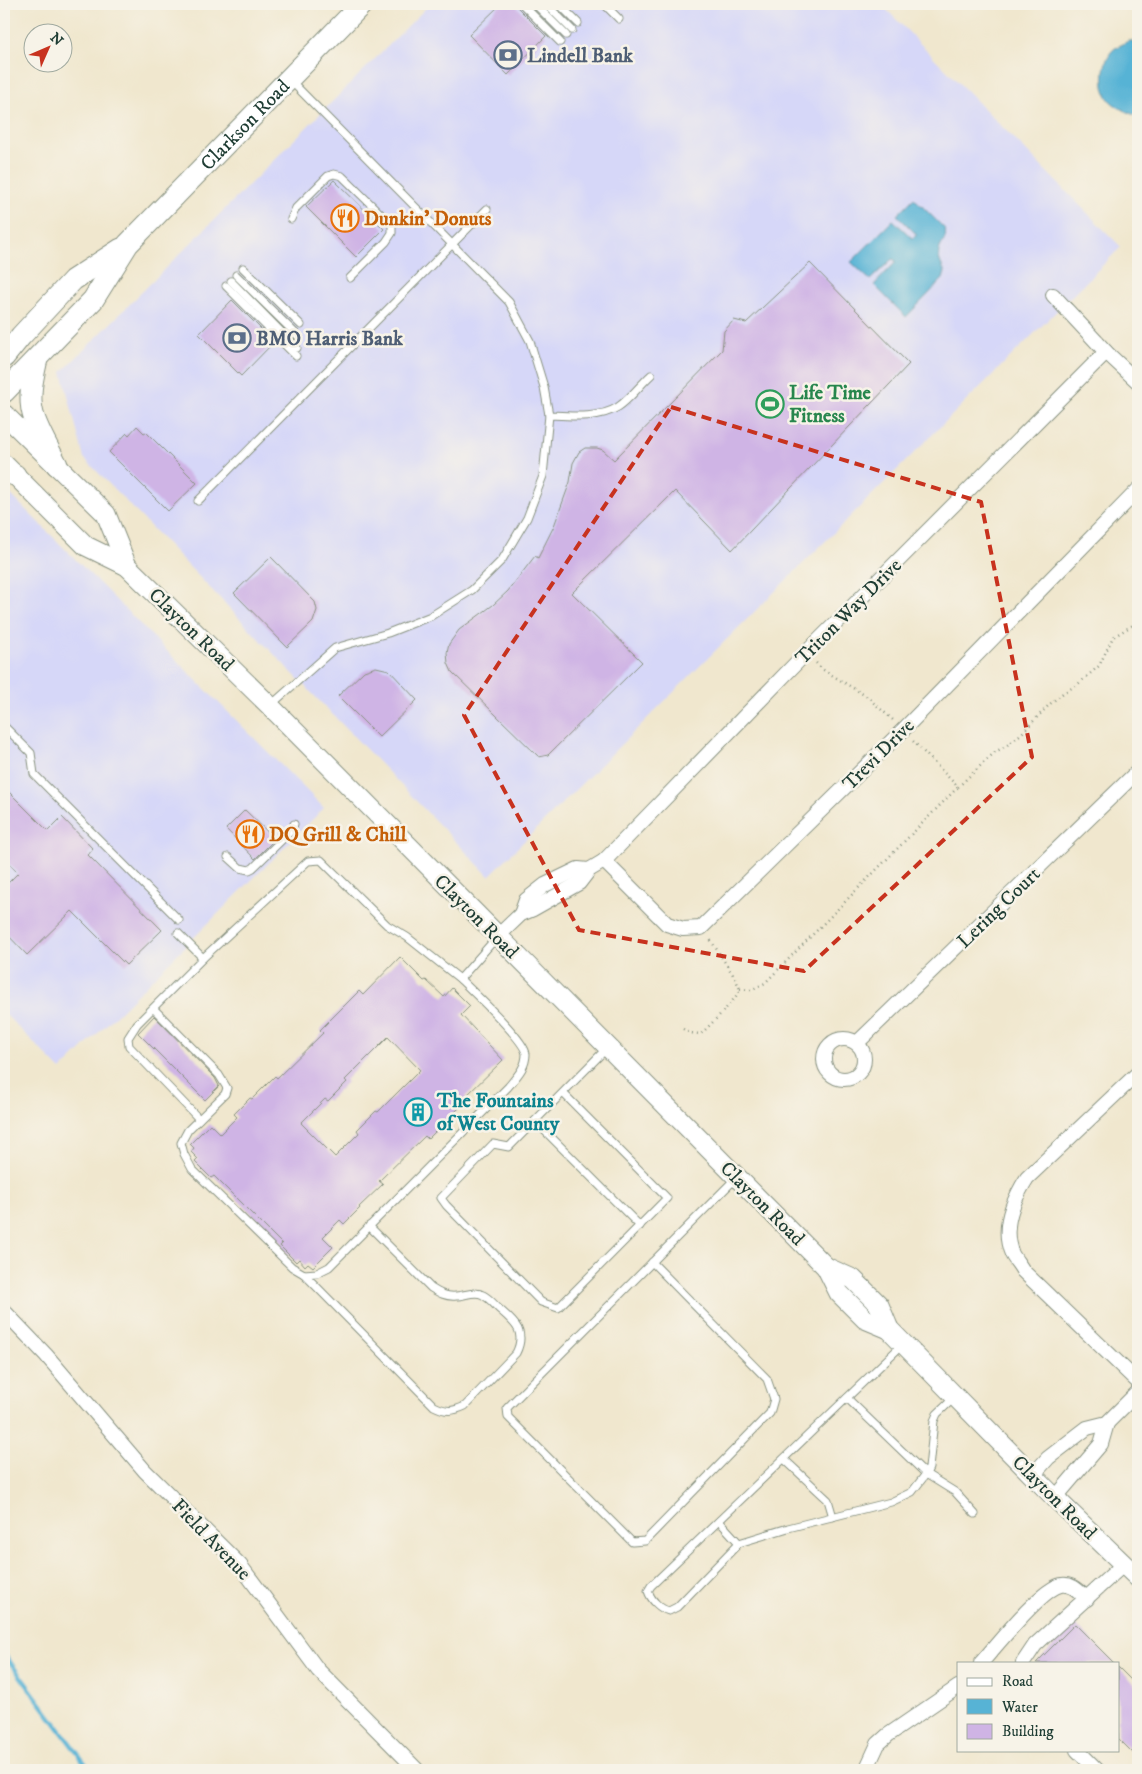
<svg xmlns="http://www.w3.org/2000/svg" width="1142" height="1774" font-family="'IM FELL DW Pica',serif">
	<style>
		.built { fill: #d6d7f8 }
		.water { fill: #57b3d5; stroke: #3b7884 }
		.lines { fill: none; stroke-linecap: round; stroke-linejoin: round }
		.stream { stroke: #57b3d5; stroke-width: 4.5 }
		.building { fill: #cfb4e5; fill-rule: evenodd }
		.lane-casing { stroke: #889281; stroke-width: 9 }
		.street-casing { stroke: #889281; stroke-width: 16 }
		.secondary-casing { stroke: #889281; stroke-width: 21 }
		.primary-casing { stroke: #889281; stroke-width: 23 }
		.path { stroke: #889281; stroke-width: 2.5; stroke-dasharray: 1 4; stroke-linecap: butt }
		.lane { stroke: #fff; stroke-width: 7 }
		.street { stroke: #fff; stroke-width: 14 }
		.secondary { stroke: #fff; stroke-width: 19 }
		.primary { stroke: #fff; stroke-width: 21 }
		.marked { fill: none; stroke: #c8321e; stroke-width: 4; stroke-dasharray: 10 6; stroke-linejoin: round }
		.labels { text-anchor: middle; stroke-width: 5; stroke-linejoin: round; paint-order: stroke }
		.service-label { font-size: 20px; font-weight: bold; fill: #4e5e75; stroke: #f7f3e8; text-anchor: start }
		.street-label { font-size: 20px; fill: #1f3d34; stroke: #f7f3e8 }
		.food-label { font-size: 20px; font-weight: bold; fill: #c56008; stroke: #f7f3e8; text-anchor: start }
		.leisure-label { font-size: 20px; font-weight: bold; fill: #27864d; stroke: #f7f3e8; text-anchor: start }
		.culture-label { font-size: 20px; font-weight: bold; fill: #0d838f; stroke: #f7f3e8; text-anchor: start }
	</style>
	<rect width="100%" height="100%" fill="#f7f3e8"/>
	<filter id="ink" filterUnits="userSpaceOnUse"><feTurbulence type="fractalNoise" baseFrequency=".02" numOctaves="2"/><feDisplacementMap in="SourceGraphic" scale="10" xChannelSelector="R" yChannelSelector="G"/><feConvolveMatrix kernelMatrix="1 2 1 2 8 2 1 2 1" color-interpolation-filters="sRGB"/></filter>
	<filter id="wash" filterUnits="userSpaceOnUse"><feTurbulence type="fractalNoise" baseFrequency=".0096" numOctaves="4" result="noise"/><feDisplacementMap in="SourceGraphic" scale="20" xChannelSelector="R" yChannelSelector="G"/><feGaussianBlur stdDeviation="1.12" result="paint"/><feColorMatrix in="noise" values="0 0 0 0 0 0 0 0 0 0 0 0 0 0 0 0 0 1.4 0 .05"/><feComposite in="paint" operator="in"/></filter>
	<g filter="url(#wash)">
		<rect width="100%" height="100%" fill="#f0e7ce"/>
		<g class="built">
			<polygon points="430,4 881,4 1121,247 489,876 84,458 62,372"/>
			<polygon points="4,488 324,808 61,1070 4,1013"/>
		</g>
		<g class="water">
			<path d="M1128 41H1138V116C1130 114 1113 106 1108 98 1100 85 1103 58 1114 49 1118 46 1124 44 1128 41Z"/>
			<path d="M914 198 945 229C949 247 929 244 945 272L943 279 906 317 874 285 895 263 896 261 893 259 891 260 870 280 851 262 893 220 912 238 916 236V234L897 215Z"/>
		</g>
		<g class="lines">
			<polyline class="stream" points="4,1654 90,1770"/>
		</g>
		<g id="blocks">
			<g class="building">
				<polygon points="501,4 514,4 546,36 508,75 469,35"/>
				<polygon points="334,180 384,229 356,257 306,207"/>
				<polygon points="810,263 909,364 732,550 675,491 572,593 642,662 548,755 539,757 452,672 448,663 447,653 449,644 459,630 493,605 508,591 535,556 538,558 554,526 570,482 573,463 579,452 585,448 597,448 603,450 614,460 722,350 724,331 734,320 746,323"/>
				<polygon points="232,300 274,342 241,376 199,334"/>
				<polygon points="137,426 144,433 146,432 197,483 168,511 109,452 127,433 129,435"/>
				<polygon points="271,557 315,602 317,610 313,622 287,647 234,593"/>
				<polygon points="376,667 389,670 417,700 379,737 338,696 364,671"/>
				<polygon points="4,787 48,831 62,817 93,849 88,855 162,930 126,965 72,911 27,955 4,931 4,887 18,873 4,858"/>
				<polygon points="245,810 275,839 255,859 226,829"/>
				<path d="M400 957 424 981 426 980 444 997 452 988 470 1006 461 1015 503 1060 465 1097 467 1100 428 1139 425 1136 379 1181 383 1184 359 1207 360 1208 344 1224 340 1220 323 1237 333 1247 313 1267 308 1263 305 1266 299 1259 296 1262 280 1246 282 1244 214 1176 211 1178 195 1162 198 1159 191 1152 194 1148 190 1144 210 1124 220 1134 237 1117 234 1114 250 1098 252 1099 275 1076 277 1078 323 1033 320 1030 359 991 363 995ZM388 1037 420 1070 378 1112 376 1111 357 1130 359 1133 335 1157 301 1123 325 1099 328 1101 347 1082 345 1080Z"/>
				<polygon points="154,1016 215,1078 219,1086 205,1100 138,1033"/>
				<polygon points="1075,1624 1114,1663 1036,1663"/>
				<polygon points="1118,1667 1138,1687 1138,1758 1118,1738"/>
			</g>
		</g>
	</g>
	<g filter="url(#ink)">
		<use href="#blocks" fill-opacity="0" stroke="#889281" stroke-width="1"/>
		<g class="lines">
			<g class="lane-casing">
				<g id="lane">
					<polyline points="522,4 560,42"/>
					<polyline points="535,4 566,35"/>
					<polyline points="546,4 572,30"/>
					<polyline points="559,4 578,23"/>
					<polyline points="604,4 619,19"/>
					<polyline points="291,219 296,208 328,176 334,174 342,176 392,225 392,233 386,242 350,278"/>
					<polyline points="243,268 301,325"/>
					<polyline points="236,275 299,337"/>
					<polyline points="231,281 297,348"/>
					<polyline points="226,286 296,356"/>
					<path d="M549 415C570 416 599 419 618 407 629 400 641 384 651 375"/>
					<polyline points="198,501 487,209"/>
					<polyline points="271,705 335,648 388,633 431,616 472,590 502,560 527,518 543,476 549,415 544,387 530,341 509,302 290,80"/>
					<polyline points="4,726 31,753 34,774 179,920"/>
					<polyline points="228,857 240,868 249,870 253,868 292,830 294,824"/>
					<polyline points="178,933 203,958 137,1024 128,1038 129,1046 199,1119"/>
					<polyline points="203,958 308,861 321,860 387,925 407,937 460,979"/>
					<path d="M154 1009 219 1075 227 1088 225 1094 188 1130 181 1143 184 1154 192 1169 292 1267 304 1274 317 1273 329 1267 508 1087C516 1077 526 1068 526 1054 525 1040 472 991 460 979L497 937"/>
					<polyline points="563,1093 667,1198 558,1308 541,1302 446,1205 441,1198 493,1144 509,1147 608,1047"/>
					<polyline points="535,1121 640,1226"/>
					<polyline points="652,1262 767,1379 774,1399 770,1413 645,1541 632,1542 508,1417 507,1408 737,1177"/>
					<path d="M304 1274 434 1406C446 1412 452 1412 465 1406L516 1353C527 1331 514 1322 498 1308 494 1304 489 1298 483 1295 475 1290 465 1296 456 1296 446 1297 439 1293 431 1288L369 1226"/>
					<path d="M903 1344 651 1586 648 1591C651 1600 660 1609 669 1611L677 1607 739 1543 788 1528 891 1502 912 1492 926 1474 929 1468 934 1421 937 1414 955 1397"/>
					<polyline points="847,1398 926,1474 955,1492 975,1514"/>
					<polyline points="784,1459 828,1500 833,1517"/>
					<polyline points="719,1521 739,1543"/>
				</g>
			</g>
			<g class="street-casing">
				<g id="street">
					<polyline points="1053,295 1106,352 1138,382"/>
					<polyline points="604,861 667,924 683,929 701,928 903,730 1138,490"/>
					<polyline points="521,914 526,900 545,885 578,869 589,870"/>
					<polyline points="497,937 521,914 533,909 579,883 589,870 604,861 805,654 1106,352"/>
					<circle cx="844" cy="1059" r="20"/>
					<polyline points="857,1043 1138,771"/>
					<path d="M1138 1073 1027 1178C1013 1200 1001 1229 1012 1254 1015 1260 1020 1265 1023 1271L1138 1382"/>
					<polyline points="4,1311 46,1355 145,1471 240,1565 318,1670 417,1770"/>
					<polyline points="1033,1475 1048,1458 1087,1428 1107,1423 1138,1392"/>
					<polyline points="1055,1498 1101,1444 1107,1423"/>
					<path d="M981 1663C996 1646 1041 1589 1061 1585 1072 1583 1079 1592 1087 1599"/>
					<polyline points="1023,1663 1035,1645 1124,1564"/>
					<polyline points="1077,1750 1097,1770"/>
					<polyline points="866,1770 878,1744 888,1735 958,1687"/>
				</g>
			</g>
			<g class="secondary-casing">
				<g id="secondary">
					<polyline points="4,414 106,514 127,566"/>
					<polyline points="4,464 86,546 127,566 270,706 826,1267 839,1293 865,1319 889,1329"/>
					<polyline points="826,1267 853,1279 879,1305 889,1329 1055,1498 1138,1578"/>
				</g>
			</g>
			<g class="primary-casing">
				<g id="primary">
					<polyline points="4,357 21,336 73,280 121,249"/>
					<path d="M37 359C33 377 28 396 33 414 38 431 49 449 57 465"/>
					<path id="s1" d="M4 392 93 300 128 244 362 4"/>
					<polyline points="4,472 15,475"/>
				</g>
			</g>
			<g class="path">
				<polyline points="816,663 822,669 866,696 893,720"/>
				<polyline points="958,787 995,752 1006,746 1021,734 1050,704 1063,693 1077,685 1099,666 1113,637 1138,622"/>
				<polyline points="740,989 751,990 765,983 958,787 913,741"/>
				<path d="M683 1029 690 1033 701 1034C710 1025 737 999 740 989L735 978 710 939"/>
			</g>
			<use href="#lane" class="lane"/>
			<use href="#street" class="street"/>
			<use href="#secondary" class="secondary"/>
			<use href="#primary" class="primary"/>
		</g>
	</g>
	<path class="marked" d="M671 407 981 502 1032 757 804 971 579 930 464 715Z"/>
	<defs>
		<g id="bank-ring" transform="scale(1.4375)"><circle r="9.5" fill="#f7f3e8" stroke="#5c6f8a" stroke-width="1.5"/><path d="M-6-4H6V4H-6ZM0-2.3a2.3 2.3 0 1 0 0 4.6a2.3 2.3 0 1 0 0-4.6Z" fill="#5c6f8a"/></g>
		<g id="restaurant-ring" transform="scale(1.4375)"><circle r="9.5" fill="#f7f3e8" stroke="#e8710a" stroke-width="1.5"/><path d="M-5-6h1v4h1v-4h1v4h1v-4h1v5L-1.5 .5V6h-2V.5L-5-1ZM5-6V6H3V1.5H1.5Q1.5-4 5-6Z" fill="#e8710a"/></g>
		<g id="stadium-ring" transform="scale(1.4375)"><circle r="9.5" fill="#f7f3e8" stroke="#2e9e5b" stroke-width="1.5"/><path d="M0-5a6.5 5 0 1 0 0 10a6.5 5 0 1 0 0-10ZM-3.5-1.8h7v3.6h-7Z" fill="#2e9e5b"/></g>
		<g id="building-ring" transform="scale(1.4375)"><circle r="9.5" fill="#f7f3e8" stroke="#0f9aa8" stroke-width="1.5"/><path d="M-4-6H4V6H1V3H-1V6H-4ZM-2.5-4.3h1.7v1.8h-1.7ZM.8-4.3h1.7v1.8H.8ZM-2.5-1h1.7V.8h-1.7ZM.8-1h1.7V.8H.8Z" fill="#0f9aa8"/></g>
	</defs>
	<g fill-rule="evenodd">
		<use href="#bank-ring" x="508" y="55"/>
		<use href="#restaurant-ring" x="345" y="218"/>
		<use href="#bank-ring" x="237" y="338"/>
		<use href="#stadium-ring" x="770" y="404"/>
		<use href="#restaurant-ring" x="250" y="834"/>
		<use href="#building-ring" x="418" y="1112"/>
	</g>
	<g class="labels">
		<g class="service-label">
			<text x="527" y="62">Lindell Bank</text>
			<text x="256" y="345">BMO Harris Bank</text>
		</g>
		<g class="street-label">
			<text dy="7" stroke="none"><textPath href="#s1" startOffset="361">Clarkson Road</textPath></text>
			<text transform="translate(848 611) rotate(-45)" y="7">Triton Way Drive</text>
			<text transform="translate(192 629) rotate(44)" y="7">Clayton Road</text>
			<text transform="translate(878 754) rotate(-45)" y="7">Trevi Drive</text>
			<text transform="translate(998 907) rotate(-44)" y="7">Lering Court</text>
			<text transform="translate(477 916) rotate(45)" y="7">Clayton Road</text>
			<text transform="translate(763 1203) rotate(45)" y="7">Clayton Road</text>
			<text transform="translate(1055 1497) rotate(45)" y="7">Clayton Road</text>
			<text transform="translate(212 1539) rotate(46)" y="7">Field Avenue</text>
		</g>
		<g class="food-label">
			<text x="364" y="225">Dunkin' Donuts</text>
			<text x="269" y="841">DQ Grill &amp; Chill</text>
		</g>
		<g class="leisure-label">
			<text x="789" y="399">Life Time<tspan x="789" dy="23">Fitness</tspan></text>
		</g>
		<g class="culture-label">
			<text x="437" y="1107">The Fountains<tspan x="437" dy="23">of West County</tspan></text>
		</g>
	</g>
	<rect width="1142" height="1774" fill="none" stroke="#f7f3e8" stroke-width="20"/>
	<rect x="957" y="1662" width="162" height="90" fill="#f7f3e8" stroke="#a1aaa0"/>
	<rect x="967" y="1678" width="25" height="8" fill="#ffffff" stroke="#a1aaa0"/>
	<text x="1002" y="1686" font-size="15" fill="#1f3d34">Road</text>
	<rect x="967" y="1699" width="25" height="15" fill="#57b3d5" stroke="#a1aaa0"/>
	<text x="1002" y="1712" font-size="15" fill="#1f3d34">Water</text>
	<rect x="967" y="1724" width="25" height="15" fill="#cfb4e5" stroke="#a1aaa0"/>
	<text x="1002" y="1736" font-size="15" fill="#1f3d34">Building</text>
	<g transform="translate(48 48) rotate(45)"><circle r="24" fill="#f7f3e8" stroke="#a1aaa0"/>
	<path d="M0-4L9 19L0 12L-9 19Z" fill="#c8321e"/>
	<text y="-8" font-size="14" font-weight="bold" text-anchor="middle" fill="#1f3d34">N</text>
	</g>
</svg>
